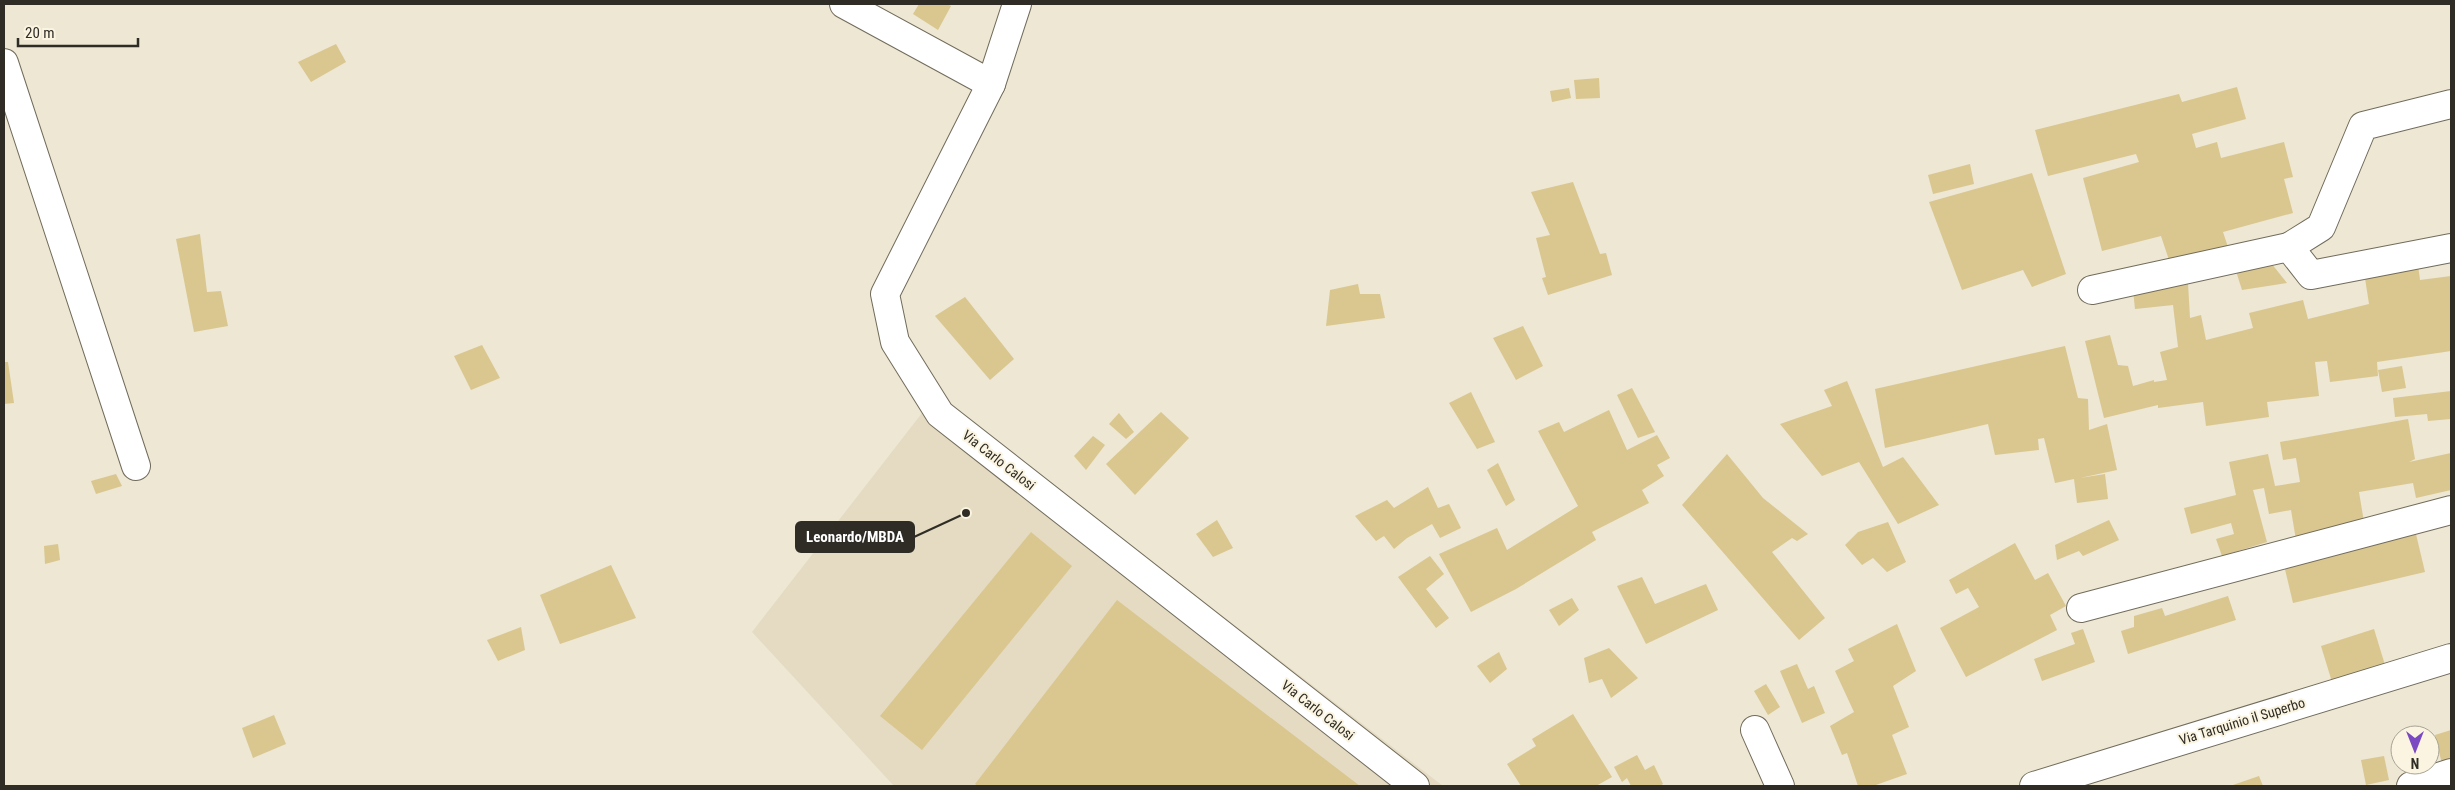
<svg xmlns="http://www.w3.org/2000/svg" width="2455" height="790" font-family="'Roboto Condensed',sans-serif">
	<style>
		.built { fill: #e4dbc2 }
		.building { fill: #dac78f }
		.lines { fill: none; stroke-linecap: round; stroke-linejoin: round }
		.minor-casing { stroke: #716b5b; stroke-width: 30 }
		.minor { stroke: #fff; stroke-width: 28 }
		.labels { text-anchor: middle; stroke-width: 4; stroke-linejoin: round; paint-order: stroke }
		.street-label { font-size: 14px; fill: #2e2c25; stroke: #faf4e1 }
		.leader { fill: none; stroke: #2e2c25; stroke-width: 2 }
		.callout-dot { fill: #2e2c25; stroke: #faf4e1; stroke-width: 2 }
		.callout { fill: #2e2c25; stroke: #2e2c25; stroke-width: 2 }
		.callout-label { font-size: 15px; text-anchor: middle; font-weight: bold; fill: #fff }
	</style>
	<rect width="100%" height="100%" fill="#ede7d4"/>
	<polygon class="built" points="936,395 1443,786 894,786 752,632"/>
	<g class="building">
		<polygon points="919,4 947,4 951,6 938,30 913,14"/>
		<polygon points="336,44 346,62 311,82 298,62"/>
		<polygon points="1599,78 1600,98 1576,99 1574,80"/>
		<polygon points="2237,87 2246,119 2192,134 2196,148 2217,142 2221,158 2284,142 2293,177 2284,179 2293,213 2223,232 2229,250 2171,266 2161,236 2102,251 2083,178 2139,162 2136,154 2048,176 2035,130 2179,94 2182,102"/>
		<polygon points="1569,88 1571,98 1552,102 1550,91"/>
		<polygon points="1970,164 1974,184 1933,194 1928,175"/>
		<polygon points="2032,173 2066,274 2032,287 2023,270 1962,290 1929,202"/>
		<polygon points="1573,182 1600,254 1606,253 1612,275 1548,295 1542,278 1546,277 1536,238 1550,235 1531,192"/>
		<polygon points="200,234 207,292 221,291 228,326 194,332 176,239"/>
		<polygon points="2267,258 2287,283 2242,290 2235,268"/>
		<polygon points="2418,265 2420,280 2451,276 2451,351 2377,362 2378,376 2330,382 2327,361 2315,362 2319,396 2267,402 2269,417 2206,426 2203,402 2158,408 2158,405 2104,418 2085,341 2110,335 2118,365 2128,366 2133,386 2154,380 2154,382 2167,380 2160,352 2178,347 2173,305 2135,309 2133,290 2188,283 2190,318 2201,315 2206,340 2253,328 2249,313 2303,300 2308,319 2369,304 2364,272"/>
		<polygon points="1358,284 1360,294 1380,294 1385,318 1326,326 1330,290"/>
		<polygon points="965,297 1014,359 990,380 935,316"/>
		<polygon points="1523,326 1543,366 1516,380 1493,338"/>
		<polygon points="482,345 500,378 471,390 454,356"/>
		<polygon points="2065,346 2078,398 2088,399 2089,430 2107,424 2117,470 2080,478 2105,474 2108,499 2077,503 2074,479 2055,483 2044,438 2038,439 2039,450 1995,455 1988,424 1885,448 1875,389"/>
		<polygon points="4,362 8,362 14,403 4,404"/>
		<polygon points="2402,366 2406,388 2382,392 2378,370"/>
		<polygon points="1847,381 1883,467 1903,457 1939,505 1898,524 1859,462 1822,476 1780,424 1832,406 1824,390"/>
		<polygon points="1632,388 1655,432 1638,438 1617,395"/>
		<polygon points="2451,391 2451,419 2428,421 2427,414 2395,417 2393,398"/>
		<polygon points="1471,392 1495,442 1477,449 1449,403"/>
		<polygon points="1609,410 1627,450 1657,435 1670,458 1657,465 1664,476 1642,490 1649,503 1592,532 1596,540 1516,589 1471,612 1439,554 1497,528 1507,550 1578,506 1538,431 1559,422 1564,432"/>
		<polygon points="1161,412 1189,438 1135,495 1106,464"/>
		<polygon points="1119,413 1134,432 1126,439 1109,424"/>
		<polygon points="2408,419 2415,459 2409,462 2451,453 2451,490 2416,498 2413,483 2359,492 2365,528 2296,540 2291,510 2269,514 2264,488 2253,490 2267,542 2222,556 2216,539 2234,534 2231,523 2191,534 2184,508 2236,495 2229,462 2268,454 2275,486 2300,482 2296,458 2283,460 2280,442"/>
		<polygon points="1093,436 1105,445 1086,470 1074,456"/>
		<polygon points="1727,454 1763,498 1808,534 1797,541 1792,538 1772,552 1825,618 1799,640 1682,505"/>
		<polygon points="1498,463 1515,500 1506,506 1487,470"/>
		<polygon points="116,474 122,486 96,494 91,481"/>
		<polygon points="1428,487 1438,508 1449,504 1461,528 1440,538 1432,524 1407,538 1394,549 1384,536 1376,541 1355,516 1387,500 1394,508"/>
		<polygon points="1217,520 1233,548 1213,557 1196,534"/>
		<polygon points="2109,520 2119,540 2083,556 2079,551 2057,560 2055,545"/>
		<polygon points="1888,522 1906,562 1887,572 1873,558 1862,565 1845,545 1858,532"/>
		<polygon points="2415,530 2425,572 2293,603 2283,561"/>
		<polygon points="1031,532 1072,566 922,750 880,716"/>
		<polygon points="2015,543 2035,580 2048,573 2066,606 2050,615 2057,630 1966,677 1940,628 1979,607 1968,588 1956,594 1949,580"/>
		<polygon points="58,544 60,560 45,564 44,546"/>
		<polygon points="1430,556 1444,574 1426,589 1449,618 1436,628 1398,577"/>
		<polygon points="611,565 636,618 560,644 540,595"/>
		<polygon points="1642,577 1655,604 1706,584 1718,610 1646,644 1617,586"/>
		<polygon points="2228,596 2236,620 2128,654 2121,631 2134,627 2134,616 2162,608 2165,616"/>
		<polygon points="1572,598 1579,610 1559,626 1549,610"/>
		<polygon points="1117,600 1360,786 978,786 975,784"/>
		<polygon points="1897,624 1916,671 1893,686 1909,727 1892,735 1907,774 1873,786 1858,786 1847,753 1842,755 1830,726 1854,712 1835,671 1854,661 1848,649"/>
		<polygon points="521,627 525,650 498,661 487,640"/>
		<polygon points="2083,629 2095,662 2042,681 2034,659 2075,644 2071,633"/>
		<polygon points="2374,629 2385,665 2332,682 2321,646"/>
		<polygon points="1609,648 1638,678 1611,698 1602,679 1589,683 1584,658"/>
		<polygon points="1499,652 1507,669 1490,683 1477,666"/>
		<polygon points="1797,664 1808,689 1814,686 1825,713 1802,723 1780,671"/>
		<polygon points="1766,684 1780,707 1768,715 1754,691"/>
		<polygon points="1573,714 1612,777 1596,786 1521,786 1507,764 1536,746 1532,739"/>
		<polygon points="274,715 286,744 253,758 242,728"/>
		<polygon points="2451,730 2451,761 2442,764 2435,735"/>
		<polygon points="1637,755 1645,770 1654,765 1663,784 1660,786 1631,786 1627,778 1622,782 1614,767"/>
		<polygon points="2384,756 2389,780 2366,785 2361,760"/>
		<polygon points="2259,776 2263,786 2230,786"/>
	</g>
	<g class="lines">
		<g class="minor-casing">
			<g id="minor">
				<polyline points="844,4 991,84"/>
				<polyline points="1017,4 991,84 885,294 895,342 940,414 1415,786"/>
				<polyline points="4,63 136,466"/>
				<polyline points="2289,247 2321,227 2363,126 2451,104"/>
				<polyline points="2092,290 2289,247 2311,275 2451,248"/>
				<polyline points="2081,608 2451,510"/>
				<polyline points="1755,730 1780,786"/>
				<polyline points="2034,786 2451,658"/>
				<polyline points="2411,786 2451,773"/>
			</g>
		</g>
		<use href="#minor" class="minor"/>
	</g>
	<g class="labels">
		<g class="street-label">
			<text transform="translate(999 460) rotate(38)" y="5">Via Carlo Calosi</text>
			<text transform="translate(1318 710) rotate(38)" y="5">Via Carlo Calosi</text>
			<text transform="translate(2242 721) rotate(-17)" y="5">Via Tarquinio il Superbo</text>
		</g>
	</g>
	<path class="leader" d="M966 513L914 537"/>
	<circle class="callout-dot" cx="966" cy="513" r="5"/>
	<rect class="callout" x="796" y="522" width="118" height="30" rx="5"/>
	<g class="callout-label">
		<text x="855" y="542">Leonardo/MBDA</text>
	</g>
	<rect width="2455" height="790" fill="none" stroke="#2e2c25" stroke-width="10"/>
	<g transform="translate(2415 750) rotate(180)"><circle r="24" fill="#faf4e1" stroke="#a8a496"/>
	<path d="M0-4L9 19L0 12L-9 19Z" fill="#7b4ac2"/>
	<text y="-8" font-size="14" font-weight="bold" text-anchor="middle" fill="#2e2c25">N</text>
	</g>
	<path d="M18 38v8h120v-8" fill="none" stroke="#2e2c25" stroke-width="2.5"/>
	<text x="25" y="38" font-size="15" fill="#2e2c25" stroke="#faf4e1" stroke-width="4" paint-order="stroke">20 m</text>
</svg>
